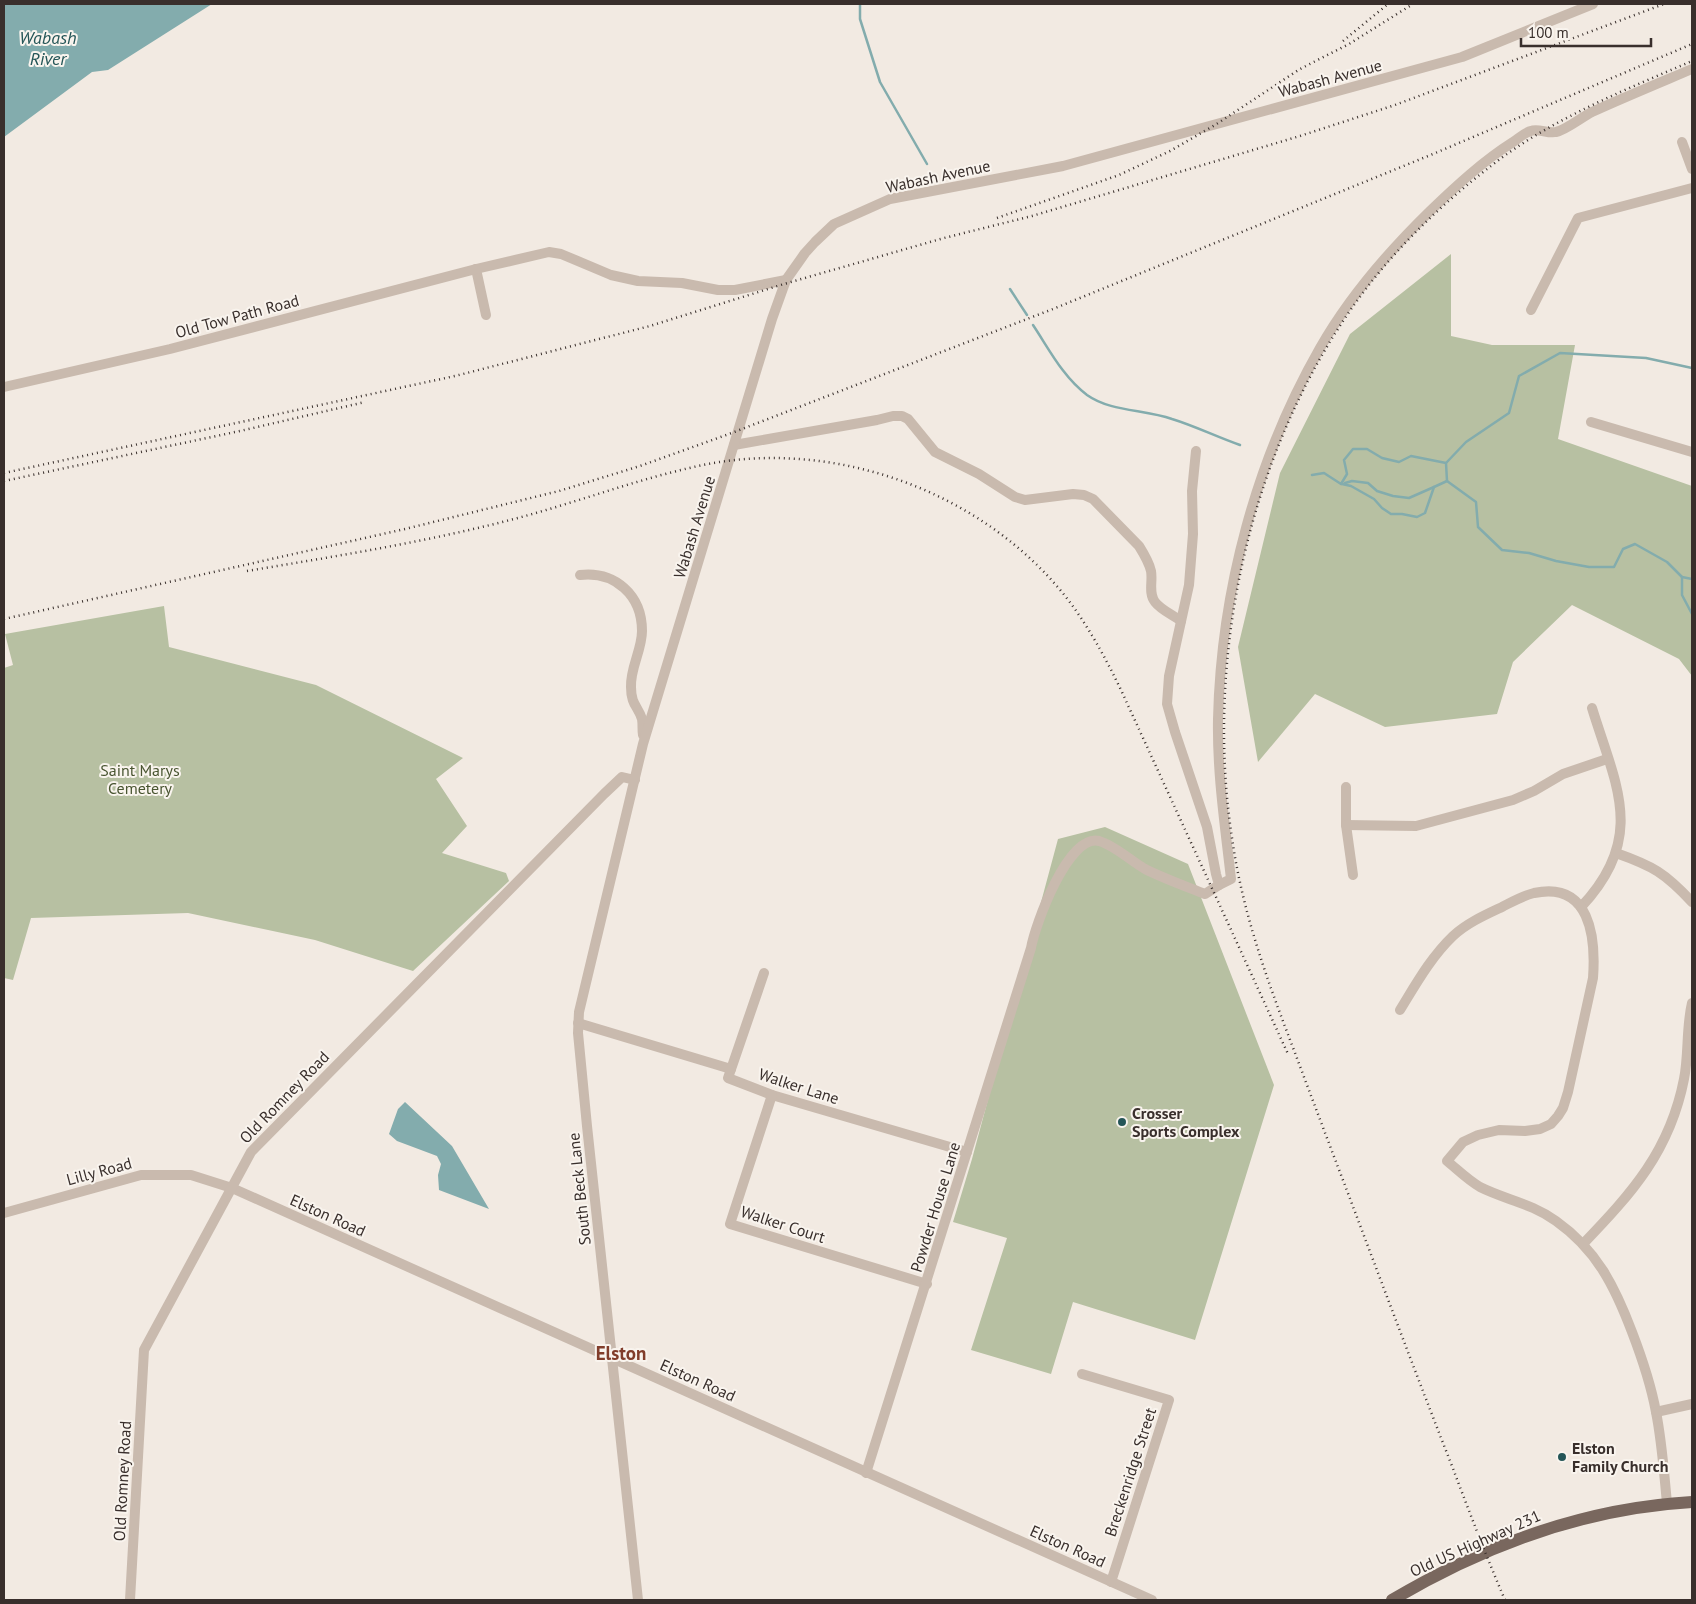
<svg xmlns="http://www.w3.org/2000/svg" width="1696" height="1604" font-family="'PT Sans',sans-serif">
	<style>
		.green { fill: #b7c0a2 }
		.water { fill: #83acad }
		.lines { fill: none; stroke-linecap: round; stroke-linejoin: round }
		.stream { stroke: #83acad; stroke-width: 2.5 }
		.street { stroke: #c9baae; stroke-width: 10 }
		.primary { stroke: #79675e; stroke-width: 12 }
		.rail { stroke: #392f2c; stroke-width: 2.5; stroke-dasharray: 1 4; stroke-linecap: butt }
		.poi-dot { fill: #245557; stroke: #f9f4ee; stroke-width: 2 }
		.labels { text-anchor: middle; stroke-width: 4; stroke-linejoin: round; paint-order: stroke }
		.street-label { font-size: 16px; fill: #392f2c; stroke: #f9f4ee }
		.park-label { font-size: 16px; fill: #495531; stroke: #f9f4ee }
		.poi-label { font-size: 16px; font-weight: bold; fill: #392f2c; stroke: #f9f4ee; text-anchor: start }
		.water-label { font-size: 18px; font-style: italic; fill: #245557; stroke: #f9f4ee }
		.quarter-label { font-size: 19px; font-weight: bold; fill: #813d2b; stroke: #f9f4ee }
	</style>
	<rect width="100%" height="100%" fill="#f2eae2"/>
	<g class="green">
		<polygon points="1451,254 1451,336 1492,345 1575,345 1558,439 1692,486 1692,676 1679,659 1572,605 1513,662 1497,714 1385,727 1315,694 1258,762 1238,647 1280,473 1350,334"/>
		<polygon points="164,606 169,647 316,685 463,758 436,779 467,826 442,853 506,873 509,881 413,971 315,940 188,913 31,918 13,980 4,978 4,668 13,665 5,634"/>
		<polygon points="1105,827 1188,864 1274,1085 1195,1340 1073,1302 1051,1374 971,1350 1007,1238 953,1222 972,1159 1058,839"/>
	</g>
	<g class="water">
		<polygon points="4,4 212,4 108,70 92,72 4,137"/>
		<polygon points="405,1102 452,1146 489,1209 439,1190 438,1175 441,1164 437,1156 397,1141 389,1134 398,1109"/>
	</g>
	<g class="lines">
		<g class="stream">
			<polyline points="860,4 860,19 880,82 927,164"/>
			<polyline points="1010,289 1027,315"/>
			<path d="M1033 325C1049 349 1063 377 1087 395 1111 412 1144 409 1172 419 1195 426 1217 437 1240 445"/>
			<polyline points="1446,463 1466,442 1509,413 1519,376 1560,353 1646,358 1692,368"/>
			<polyline points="1312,475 1324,473 1341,484 1347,474 1344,460 1353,449 1367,449 1382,458 1399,462 1411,456 1446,463 1447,481 1476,502 1478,527 1502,550 1529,553 1556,561 1589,567 1614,567 1623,549 1635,544 1667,562 1682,577 1692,579"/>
			<polyline points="1345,483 1352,481 1368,483 1377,491 1393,496 1409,498 1434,487"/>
			<polyline points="1342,484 1351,486 1374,499 1382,508 1391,514 1402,514 1417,517 1425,513 1434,487 1447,481"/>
			<polyline points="1682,577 1682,595 1692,614"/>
		</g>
		<g class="street">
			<polyline points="1682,142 1692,169"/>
			<polyline points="476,269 486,315"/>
			<polyline points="1531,310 1578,218 1692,188"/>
			<polyline points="4,387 170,349 476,269 549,252 561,254 611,275 638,281 682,283 718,290 735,290 786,280"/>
			<polyline points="1591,422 1692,452"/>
			<path d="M734 445 877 420 893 416H902L908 419 935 452 979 474 1015 497 1025 500 1073 494 1084 495 1093 499 1139 546C1144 554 1149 562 1151 571 1153 581 1148 593 1155 602 1161 610 1173 615 1181 621"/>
			<path d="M580 575C615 571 642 595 642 631 642 650 630 668 631 687 631 705 638 706 642 719 643 724 642 730 643 735"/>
			<polyline points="1346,787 1346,825 1353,875"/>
			<polyline points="1346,825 1416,826 1513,800 1534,791 1563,774 1607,759"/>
			<path d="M1616 853C1653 866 1665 873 1692 902"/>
			<path d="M1219 885 1231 879C1225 825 1217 773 1218 719 1221 591 1256 460 1320 348 1349 297 1388 252 1430 211 1456 186 1483 161 1513 142 1518 139 1525 132 1531 131 1538 128 1548 134 1556 132 1566 130 1582 117 1592 112 1625 97 1659 83 1692 69"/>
			<path d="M1581 907C1647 837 1616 786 1592 708"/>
			<polyline points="764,973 728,1078 772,1095 967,1152"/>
			<path d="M1400 1010C1416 984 1431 957 1453 936 1467 923 1485 915 1502 907 1512 902 1522 896 1534 893 1590 881 1596 937 1593 978L1568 1092 1563 1108 1558 1116 1551 1124 1540 1129 1525 1131 1499 1130 1478 1135 1463 1142 1447 1161C1458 1170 1468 1180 1480 1187 1506 1200 1531 1203 1556 1221 1597 1250 1615 1287 1632 1332 1642 1358 1651 1385 1656 1412 1662 1442 1664 1473 1667 1503"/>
			<polyline points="578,1023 731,1069"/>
			<polyline points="772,1095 730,1224 927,1284"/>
			<polyline points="4,1213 141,1175 191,1175 232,1188 1152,1600"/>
			<path d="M1583 1244C1632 1193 1670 1151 1684 1079 1689 1054 1686 1028 1692 1003"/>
			<polyline points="1082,1374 1169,1400 1111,1582"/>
			<polyline points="1656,1412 1692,1404"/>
			<path d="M866 1473 1031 948C1035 925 1068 834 1099 841 1114 845 1131 861 1145 869 1165 879 1185 886 1205 894L1219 885 1216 874 1207 827 1175 732 1167 704 1169 676 1189 585 1193 534 1192 491 1196 451"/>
			<polyline points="130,1600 144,1350 251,1152 604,794 622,777 635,780"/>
			<polyline points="638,1600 587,1126 578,1033 579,1012 643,744 772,319 786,280 805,253 815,242 834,224 890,199 1063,166 1462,57 1593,4"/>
		</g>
		<path class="primary" d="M1392 1600C1483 1546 1585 1508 1692 1502"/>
		<g class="rail">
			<polyline points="1343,41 1388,4"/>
			<polyline points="997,218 1119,175 1170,151 1215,125 1300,69 1349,44 1413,4"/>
			<polyline points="4,473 455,376 650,326 784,284 944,238 1032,216 1300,136 1395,105 1664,4"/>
			<polyline points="4,481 240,431 365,402"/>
			<path d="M247 571C337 556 426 542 514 519 579 502 642 477 708 464 840 439 987 494 1069 601 1090 629 1106 659 1121 690L1288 1054"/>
			<polyline points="4,619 405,529 559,491 640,466 729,434 1053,309 1433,154 1692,44"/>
			<path d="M1505 1600C1486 1556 1469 1511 1452 1466 1416 1374 1381 1281 1346 1188 1328 1141 1310 1093 1292 1045 1266 977 1242 910 1232 838 1204 655 1250 448 1359 298 1398 245 1447 199 1500 159 1557 117 1627 89 1692 61"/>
		</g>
	</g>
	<g class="poi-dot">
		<circle cx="1122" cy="1122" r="5"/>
		<circle cx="1562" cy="1457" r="5"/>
	</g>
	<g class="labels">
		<g class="street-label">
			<text transform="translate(1330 78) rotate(-15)" y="6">Wabash Avenue</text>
			<text transform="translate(938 176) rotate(-12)" y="6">Wabash Avenue</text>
			<text transform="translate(237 316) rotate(-15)" y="6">Old Tow Path Road</text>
			<text transform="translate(694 527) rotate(-73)" y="6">Wabash Avenue</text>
			<text transform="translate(799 1086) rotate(18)" y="6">Walker Lane</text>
			<text transform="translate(284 1097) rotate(-46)" y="6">Old Romney Road</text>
			<text transform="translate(99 1171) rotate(-15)" y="6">Lilly Road</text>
			<text transform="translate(579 1189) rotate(-96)" y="6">South Beck Lane</text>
			<text transform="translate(935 1207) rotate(-73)" y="6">Powder House Lane</text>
			<text transform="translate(328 1215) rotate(24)" y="6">Elston Road</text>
			<text transform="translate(783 1224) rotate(18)" y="6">Walker Court</text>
			<text transform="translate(698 1380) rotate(24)" y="6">Elston Road</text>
			<text transform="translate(1130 1472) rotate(-72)" y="6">Breckenridge Street</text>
			<text transform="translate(122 1481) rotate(-87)" y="6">Old Romney Road</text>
			<text transform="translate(1475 1543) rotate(-24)" y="6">Old US Highway 231</text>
			<text transform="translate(1068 1546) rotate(24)" y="6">Elston Road</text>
		</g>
		<g class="park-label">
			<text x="140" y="776">Saint Marys<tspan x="140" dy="18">Cemetery</tspan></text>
		</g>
		<g class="poi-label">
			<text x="1132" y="1119">Crosser<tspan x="1132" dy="18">Sports Complex</tspan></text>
			<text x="1572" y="1454">Elston<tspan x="1572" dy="18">Family Church</tspan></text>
		</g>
		<g class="water-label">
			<text x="48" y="44">Wabash<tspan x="48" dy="21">River</tspan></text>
		</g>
		<g class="quarter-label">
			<text x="621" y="1360">Elston</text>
		</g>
	</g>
	<rect width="1696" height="1604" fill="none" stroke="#392f2c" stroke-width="10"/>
	<path d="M1521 38v8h130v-8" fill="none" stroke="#392f2c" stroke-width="2.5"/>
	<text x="1528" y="38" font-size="15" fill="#392f2c" stroke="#f9f4ee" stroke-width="4" paint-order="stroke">100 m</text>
</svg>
